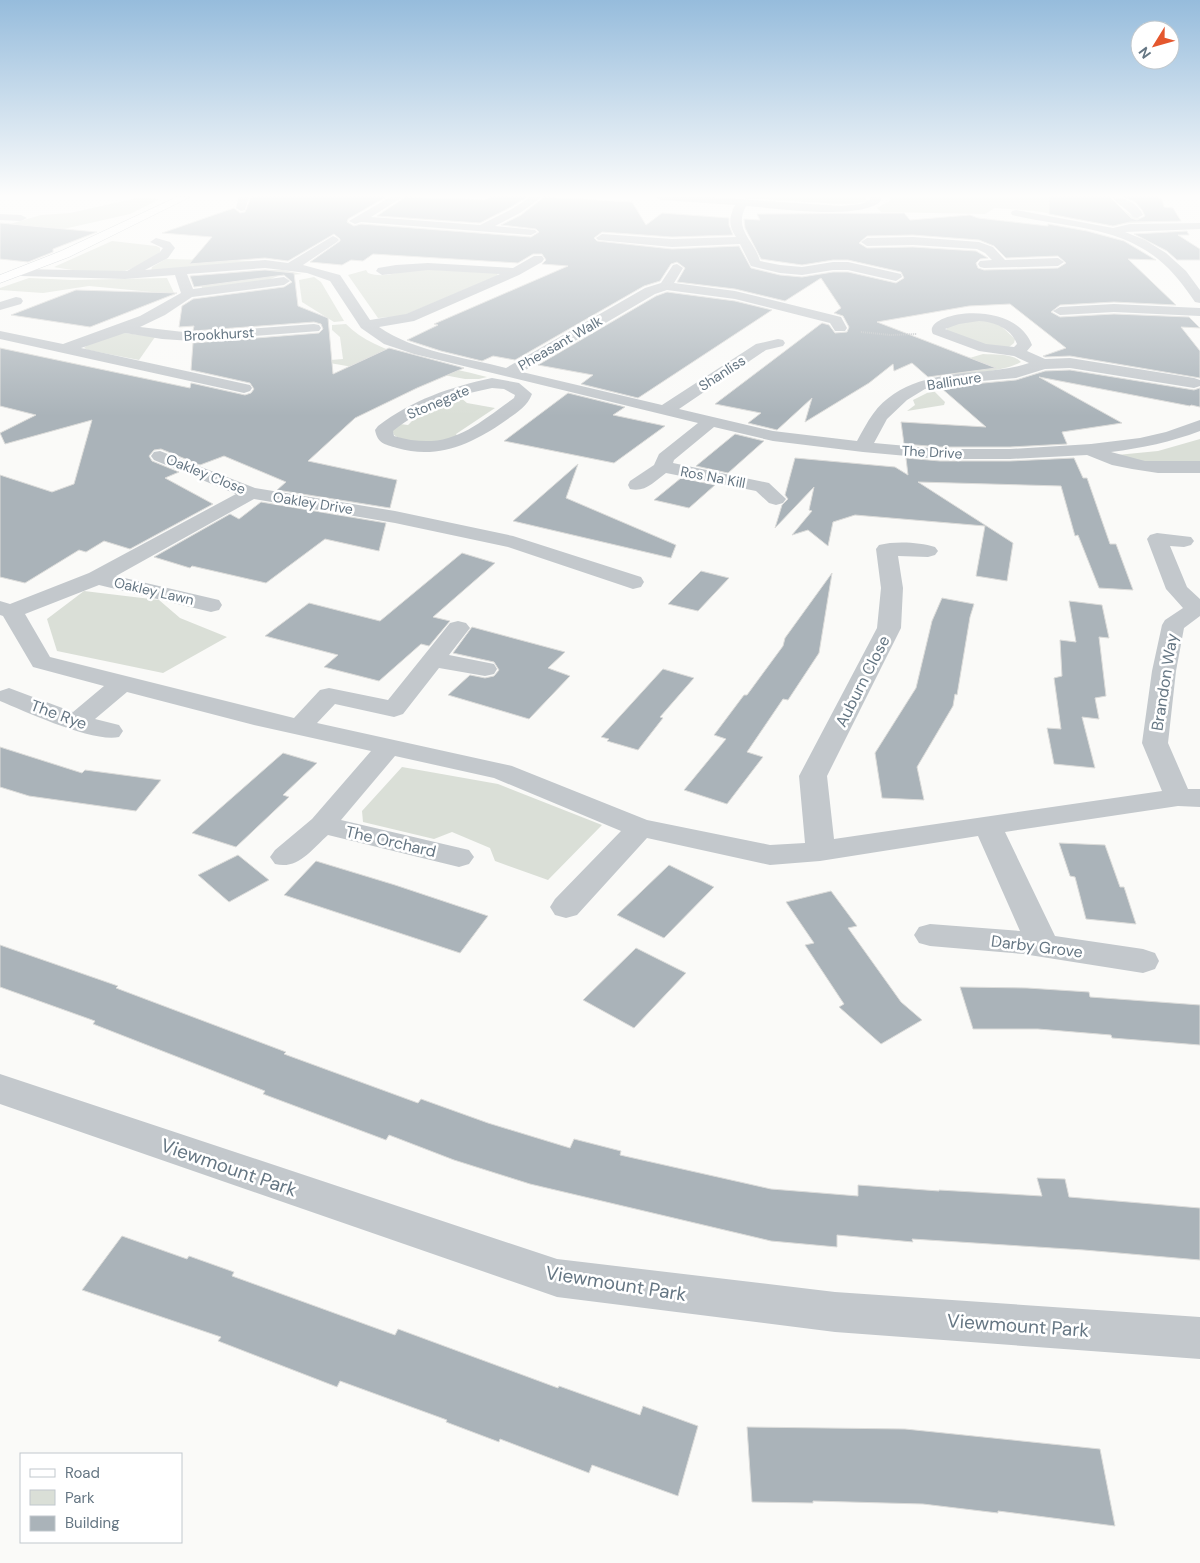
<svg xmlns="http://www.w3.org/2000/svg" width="1200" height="1563" font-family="'DM Sans',sans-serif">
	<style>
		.green { fill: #dadfd7 }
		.building { fill: #aab3b9; stroke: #dcdcda; fill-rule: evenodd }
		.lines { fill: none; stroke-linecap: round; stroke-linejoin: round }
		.secondary-casing { stroke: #b3babf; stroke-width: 1 }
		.path { stroke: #bbbfc2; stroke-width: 2; stroke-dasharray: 1 1; stroke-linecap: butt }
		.minor { fill: #c3c8cc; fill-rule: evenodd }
		.secondary { fill: #fff; fill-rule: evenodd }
		.labels { text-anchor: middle; stroke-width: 5; stroke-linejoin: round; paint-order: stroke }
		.far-street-label { font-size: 14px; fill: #657683; stroke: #fff }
		.street-label { font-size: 16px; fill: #657683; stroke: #fff }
		.near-street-label { font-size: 19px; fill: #657683; stroke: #fff }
	</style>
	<rect width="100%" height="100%" fill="#fafaf8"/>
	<g class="green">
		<polygon points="745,197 864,197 869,201 854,204 839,204 742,198"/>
		<polygon points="890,197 1111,197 1112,203 1131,215 1154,222 1110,224 1035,211 995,208 985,214 881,212 877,208 891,200"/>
		<polygon points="137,198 160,199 130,214 46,233 0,227 41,215 70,213"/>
		<path d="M112 241 156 246 160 248V252C150 260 137 267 125 271 114 275 67 270 54 267Z"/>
		<polygon points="166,259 260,261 151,271 152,267"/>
		<path d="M416 269 498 273 497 276 402 316 378 318 348 275 366 270 368 273C385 279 399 271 416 269Z"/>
		<polygon points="259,270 283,270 302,274 278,276 263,282 203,290 197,276"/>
		<polygon points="314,277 321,282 344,321 334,322 302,302 299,280"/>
		<polygon points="29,278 72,280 167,278 175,295 166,296 152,292 89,286 43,293 0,290 0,288"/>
		<polygon points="989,320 1000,325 1015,339 1014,343 1009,347 986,345 946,331 948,325 971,321"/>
		<path d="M346 324C375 355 446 366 487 377L479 379H465L391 365 376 371 318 361 343 359 340 337 332 330V325Z"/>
		<polygon points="125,333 155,337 139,360 88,350 84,348 87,345 115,334"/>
		<path d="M983 354C994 355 1013 353 1021 362 1001 374 954 374 929 376L946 365Z"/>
		<polygon points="933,390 945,402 944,405 907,411 915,405 913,400"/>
		<path d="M461 398 467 403 495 408 456 434 458 437C443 444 407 445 394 435L392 429 400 424 408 425 413 420Z"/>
		<polygon points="1200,439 1200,464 1140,464 1117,455 1158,451"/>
		<polygon points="84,591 159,600 180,618 227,637 163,673 57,651 47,619"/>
		<polygon points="402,767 498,784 602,825 548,880 495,861 490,848 452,832 434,839 363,822 362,811"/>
	</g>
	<g class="building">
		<path d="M251 197H386L348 219 347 222 354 226 361 224 531 237 539 232 536 229 501 225 521 215 544 197 632 202 646 225 662 213 729 218V225L733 235 672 237 602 232 594 238 597 241 672 249 739 246 751 268 780 275 802 277 833 272H848L896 283 904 278 901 272 848 260H833L802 265 761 259 745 228 744 219 760 220 757 214 904 213 910 220 970 215 978 218 1048 226V224L1087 231 1124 241 1156 260 1128 259 1176 305 1114 302 1060 305 1051 312 1060 317 1114 314 1189 317 1200 328 1181 327 1200 351V378L1070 356 1045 357 1043 356 1066 348 1010 304 969 306 877 322 996 368 928 377 912 363 894 371 893 364 869 383 805 422 812 398 777 430 773 429 748 423 761 413 715 404 822 323 829 325 835 333 847 332 849 327 843 316 834 313 841 308 821 278 785 301 735 289 677 282 685 268 677 262 671 264 660 281 644 286 515 360 493 356 482 361 441 351 407 340 438 325 434 324 568 266 542 264 546 260 542 254H533L518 263 373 254 363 261 351 260 342 265 310 262 340 241V239L334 234 288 261 265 258 189 264 212 237 162 233 234 208 240 213 245 212ZM913 235 979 240 994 246 1006 258 1058 256 1066 263 1058 268 984 270 978 268 976 263 980 259 988 258 976 251 913 247 867 248 859 243 867 236Z"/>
		<polygon points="405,197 485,200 491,197 527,197 511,207 480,223 377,216"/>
		<polygon points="1049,197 1110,197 1131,218 1137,220 1145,216 1142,210 1135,202 1124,197 1157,197 1162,200 1164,207 1173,208 1181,221 1130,222 1113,226 1049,214"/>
		<polygon points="0,223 97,232 53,249 53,252 28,262 0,259"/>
		<polygon points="1187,231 1189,235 1178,235 1200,249 1200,260 1177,260 1167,251 1134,234"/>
		<polygon points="265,270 294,273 298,306 328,318 333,374 389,348 464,368 417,388 355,418 308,461 397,480 390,508 277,490 286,482 224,456 200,465 161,449 154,450 149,456 152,461 179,472 165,478 213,504 130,549 104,541 86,552 79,550 25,583 0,577 0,475 52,492 74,484 92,420 5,444 0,433 36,415 0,406 0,348 190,388 191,383 245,395 251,393 254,389 250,383 191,370 193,343 319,333 323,329 321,324 314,322 193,331 194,326 179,327 182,306 193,299 284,287 292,282 284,275 194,287 190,276"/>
		<polygon points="76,290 177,293 90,327 11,315"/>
		<polygon points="667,292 735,301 772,310 638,398 581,384 593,375 538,365 656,296"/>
		<polygon points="1070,370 1194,390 1200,388 1200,407 1191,405 1190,406 1039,377 1122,423 1062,432 1067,444 1010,447 940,447 904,444 901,422 986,427 940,387 1016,380 1045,371"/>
		<polygon points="568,393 625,407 613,415 665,426 614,463 504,441"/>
		<polygon points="735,434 764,441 728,473 696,466"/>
		<polygon points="795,458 895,467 908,475 906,458 940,461 1010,461 1074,458 1083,478 1087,478 1110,544 1116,544 1133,590 1099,588 1078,535 1075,536 1061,486 918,482 1013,543 1007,581 976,576 985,526 855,515 833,522 828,546 808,530 792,535 812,511 809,510 814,487 775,528 782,505 788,499 785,495"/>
		<polygon points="578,464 566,498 676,545 671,558 513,521"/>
		<polygon points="681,478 715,485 689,508 654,500"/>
		<polygon points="261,502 386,523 379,551 325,539 266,583 192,566 190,568 154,557 230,514 239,519"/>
		<polygon points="462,553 495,563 433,617 450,621 429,646 421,644 379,681 324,667 338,655 265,636 309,603 380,621"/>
		<polygon points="701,571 729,578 698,611 668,604"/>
		<polygon points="832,573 819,653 788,700 783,699 747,752 763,757 727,804 684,790 726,739 714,735 744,695 747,695 783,646 785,638"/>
		<polygon points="942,598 974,604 970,617 957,695 955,694 953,706 917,767 924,800 882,798 875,753 916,688 932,621"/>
		<polygon points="1069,601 1102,605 1109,638 1099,637 1106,696 1095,698 1099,719 1082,717 1095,768 1054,764 1047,728 1061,729 1054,678 1062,676 1060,640 1076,642"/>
		<polygon points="472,627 565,652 548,668 570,676 529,719 448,695 470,675 485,678 494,676 499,670 494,662 453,653"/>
		<polygon points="663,669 694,678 660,717 663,718 638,750 607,741 609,739 601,737"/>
		<polygon points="0,747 82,773 85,770 161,780 136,811 29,796 0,787"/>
		<polygon points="283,753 317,763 283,795 289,797 236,847 192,833"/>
		<polygon points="1059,843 1105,845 1120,887 1124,887 1136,924 1086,919 1075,877 1070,876"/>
		<polygon points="238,855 269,880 229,902 198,875"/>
		<polygon points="316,861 395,885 488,916 460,953 284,895"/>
		<polygon points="669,865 714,887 664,938 617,915"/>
		<polygon points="831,891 857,926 848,928 901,1002 922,1020 881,1044 839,1007 844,1004 805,945 814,943 786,902"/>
		<polygon points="0,945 118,986 116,988 286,1052 284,1054 418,1103 421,1099 488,1123 570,1148 574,1139 621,1151 620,1155 771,1189 858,1196 858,1185 939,1191 939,1190 1042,1196 1037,1178 1065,1179 1069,1197 1200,1208 1200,1260 1084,1250 912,1239 913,1242 837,1235 837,1247 771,1241 530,1184 454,1160 389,1135 386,1140 263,1094 265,1091 93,1024 95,1021 0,987"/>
		<polygon points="636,948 686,973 634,1028 583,1000"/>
		<polygon points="960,987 1027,988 1089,992 1090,997 1200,1005 1200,1045 1112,1038 1111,1035 1038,1029 973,1029"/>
		<polygon points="122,1236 187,1259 189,1256 234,1272 232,1276 395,1335 398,1329 558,1388 559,1386 640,1415 643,1406 698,1426 678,1496 592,1465 589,1473 500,1439 499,1442 446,1422 447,1420 340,1381 337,1387 218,1341 221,1337 82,1290"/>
		<polygon points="747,1427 905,1429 1100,1449 1115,1526 998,1511 998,1513 923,1504 813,1501 813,1503 752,1502"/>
	</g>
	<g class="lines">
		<g class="secondary-casing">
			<polygon id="secondary" points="177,197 190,197 69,257 0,283 0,275 61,251"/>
		</g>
		<polyline class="path" points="861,332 891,335 917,334"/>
		<g class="minor">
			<polygon points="239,197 249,197 245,210 241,211 236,208"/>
			<polygon points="390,197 403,197 371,217 480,225 512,209 530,197 542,197 520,213 495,226 535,230 537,232 531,235 361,222 355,224 349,221"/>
			<path d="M656 197H708L841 206 861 204 870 200 869 197H881V201C859 221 776 208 746 206 733 230 754 239 760 261L780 265 802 267 833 262H848L901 274 902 277 896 281 848 270H833L802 275 780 273 751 266 740 244 672 247 598 240 596 238 602 234 672 239 736 237C728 225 729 217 735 205L661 200Z"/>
			<path d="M1112 197C1124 197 1138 203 1143 215L1137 218 1133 217C1128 209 1118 205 1112 197Z"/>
			<path d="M1016 210 1113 228 1130 224 1200 223V229L1125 232 1145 240 1166 253 1186 271 1200 290V303L1195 302C1184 286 1173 271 1158 259 1116 225 1061 227 1012 215L1011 213 1012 211Z"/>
			<polygon points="0,214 21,215 27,218 21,221 0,220"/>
			<path d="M333 236 337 238 339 240 337 242 303 265 340 275 370 320 406 314 500 274 428 270 382 275 376 271 378 268 396 265 428 263 513 268 534 256H542L544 259 542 262 519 275 414 321 379 327C415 352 464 357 506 368L645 288 661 283 673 265 677 264 683 268 674 283 735 291 841 317 847 328 845 331H835L830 323 735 299 667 290 655 294 522 372 662 405 756 344 778 339 783 340 785 343 783 346 766 350 679 409 773 431 857 441C862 432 867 422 873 414 897 381 938 375 976 372 995 370 1012 369 1029 363L1014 356 979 351 933 334C920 313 1013 296 1032 345L1027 351 1045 359 1070 358 1194 378 1200 380V386L1194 388 1070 368 1045 369 1016 378 946 384 925 389 907 400 887 419 874 443 940 449H1010L1091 444 1140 438 1166 432 1200 420V431C1171 442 1142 448 1111 452L1145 461H1200V473H1158L1132 469 1112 465 1087 455 1010 459H940L863 452 773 441 714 427 674 460 673 463 769 483 786 499 783 503 776 505 769 503 756 491 666 473C655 481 645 493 630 489L628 485 630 481 654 465 659 454 698 423 414 354 384 344 361 328 330 281 307 273 265 268 187 274 193 289 284 277 290 281 284 285 192 297 165 315 140 327 192 333 314 324 319 325 321 328 319 331 192 341 162 339 125 333 81 348 250 385 252 388 250 391 244 393 0 339V331L63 344 140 316 181 293 175 275 125 279 22 276 16 272 18 269 127 271 160 252 163 248 150 242 156 238 170 242 175 248 168 258 145 270 265 260 288 263ZM979 321C994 322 1011 328 1017 344L1014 347 986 344 945 329 959 324Z"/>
			<polygon points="913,237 979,242 993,247 1005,260 1058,258 1064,262 1058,266 984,268 980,267 978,264 980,261 992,260 985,253 977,249 913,245 867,246 861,242 867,238"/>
			<polygon points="16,297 21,298 23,301 21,304 0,310 0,302"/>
			<polygon points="1114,304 1200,308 1200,316 1114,312 1060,315 1053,311 1060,307"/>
			<path d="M492 378 519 383 532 394C527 407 516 413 505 421 472 444 437 460 397 448 384 444 378 444 375 430L378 426C412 400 450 387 492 378ZM492 388 504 389 515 395 514 398C472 428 448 452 394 436L393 431C422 408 456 395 492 388Z"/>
			<path d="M160 451 255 488 395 511 513 536 641 577 644 582 641 587 633 589 508 547 395 523 254 499 116 576 219 600 222 605 219 610 211 612 99 585 25 614 50 657 294 718 320 690 329 688 388 700 450 623 458 621 466 623 470 628 449 655 494 664 497 669 494 674 485 676 439 668 403 714 394 717 335 704 317 723 512 766 647 820 770 845 805 843 799 776 877 628 881 588 876 549 879 545C895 541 919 542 935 547L938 551 935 555 928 557 898 556 903 588 901 628 827 776 834 839 1162 791 1142 743 1152 671 1162 625 1165 620 1183 608 1166 589 1147 539 1150 535 1157 533 1191 537 1194 541 1191 545 1184 547 1170 546 1187 587 1200 599V616L1184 628 1176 671 1168 743 1188 789H1200V807L1178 806 1005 832 1055 936 1143 949 1155 953 1159 961 1155 969 1143 973 1023 954 930 946 919 943 914 935 919 927 930 924 1020 931 978 836 820 861 770 865 647 838 577 915 566 918 555 915 550 907 555 899 621 831 494 778 395 756 341 820 469 850 474 857 469 864 459 867 328 835C311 850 298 870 275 864L270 857 275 850 312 819 371 751 254 725 127 692 95 719 119 725 123 731 119 737C94 743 26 712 0 701V691L9 688 73 712 104 686 33 667 3 616 0 615V601L10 604 89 573 236 494 154 460 151 456 154 452Z"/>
			<polygon points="0,1074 557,1259 835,1292 1200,1317 1200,1359 835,1332 557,1297 0,1104"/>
		</g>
		<use href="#secondary" class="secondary"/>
	</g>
	<linearGradient id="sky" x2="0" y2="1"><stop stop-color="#96bcdc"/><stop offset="0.47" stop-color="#fdfdfc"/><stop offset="1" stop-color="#fdfdfc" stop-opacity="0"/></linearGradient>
	<rect width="1200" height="416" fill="url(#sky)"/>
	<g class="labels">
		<g class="far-street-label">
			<text transform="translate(219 334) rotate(-3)" y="5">Brookhurst</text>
			<text transform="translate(560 343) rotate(-30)" y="5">Pheasant Walk</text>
			<text transform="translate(722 373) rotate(-33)" y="5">Shanliss</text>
			<text transform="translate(954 381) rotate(-9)" y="5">Ballinure</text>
			<text transform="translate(438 402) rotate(-23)" y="5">Stonegate</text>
			<text transform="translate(932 452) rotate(3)" y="5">The Drive</text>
			<text transform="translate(206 474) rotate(22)" y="5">Oakley Close</text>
			<text transform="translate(713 477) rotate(11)" y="5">Ros Na Kill</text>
			<text transform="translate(313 503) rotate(9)" y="5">Oakley Drive</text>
			<text transform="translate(154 591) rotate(13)" y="5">Oakley Lawn</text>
		</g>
		<g class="street-label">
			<text transform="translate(862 681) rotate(-63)" y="6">Auburn Close</text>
			<text transform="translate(1164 682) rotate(-81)" y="6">Brandon Way</text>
			<text transform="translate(59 714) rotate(20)" y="6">The Rye</text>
			<text transform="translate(391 841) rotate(13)" y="6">The Orchard</text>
			<text transform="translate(1037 946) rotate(7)" y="6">Darby Grove</text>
		</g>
		<g class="near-street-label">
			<text transform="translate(229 1167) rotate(19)" y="7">Viewmount Park</text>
			<text transform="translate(616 1283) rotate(9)" y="7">Viewmount Park</text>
			<text transform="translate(1018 1325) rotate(4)" y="7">Viewmount Park</text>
		</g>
	</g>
	<rect x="20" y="1453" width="162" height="90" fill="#ffffff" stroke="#c1c8cd"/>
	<rect x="30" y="1469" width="25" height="8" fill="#ffffff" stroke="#c1c8cd"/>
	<text x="65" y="1478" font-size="15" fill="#657683">Road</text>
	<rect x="30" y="1490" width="25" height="15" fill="#dadfd7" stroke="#c1c8cd"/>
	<text x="65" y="1503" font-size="15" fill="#657683">Park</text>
	<rect x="30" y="1516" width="25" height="15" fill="#aab3b9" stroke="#c1c8cd"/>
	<text x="65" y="1528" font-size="15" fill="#657683">Building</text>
	<g transform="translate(1155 45) rotate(233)"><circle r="24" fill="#ffffff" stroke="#c1c8cd"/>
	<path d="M0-4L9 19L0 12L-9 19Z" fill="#e4572e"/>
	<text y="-8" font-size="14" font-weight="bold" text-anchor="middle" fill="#657683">N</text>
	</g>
</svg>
